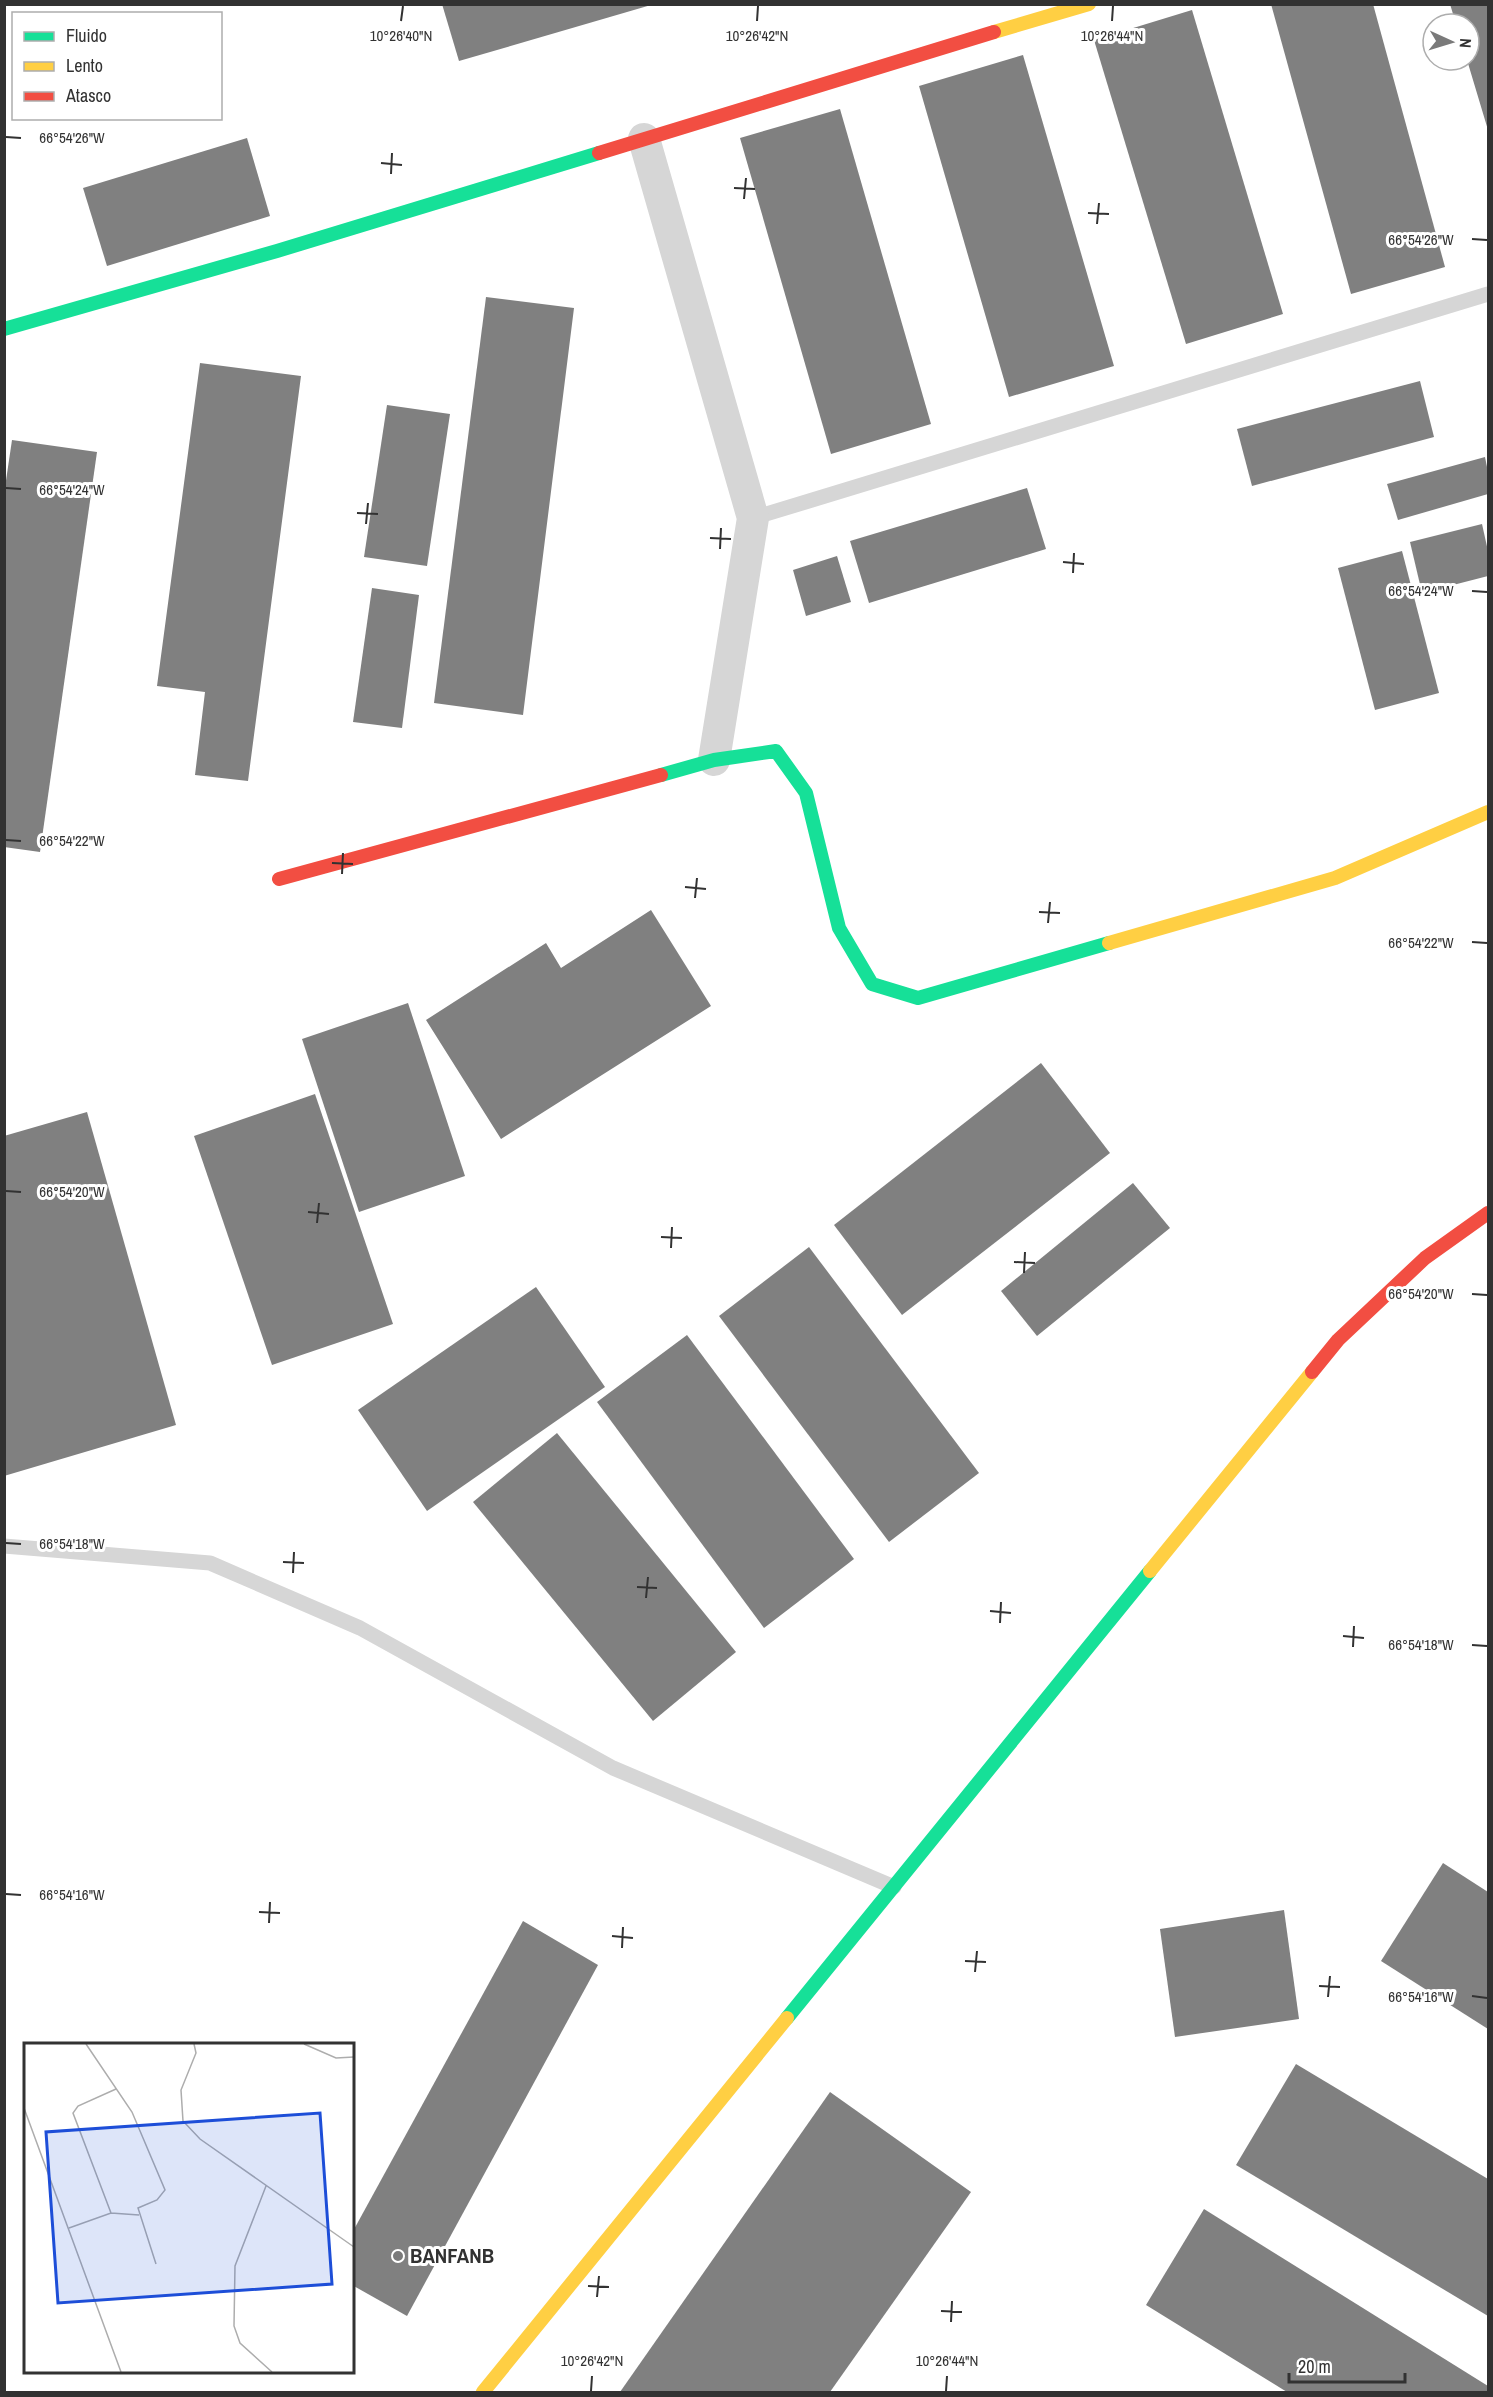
<svg xmlns="http://www.w3.org/2000/svg" width="1493" height="2397" font-family="'Archivo Narrow',sans-serif">
	<style>
		.building { fill: #808080 }
		.lines { fill: none; stroke-linecap: round; stroke-linejoin: round }
		.lane { stroke: #d6d6d6; stroke-width: 15 }
		.street { stroke: #d6d6d6; stroke-width: 32 }
		.fast { stroke: #16e098; stroke-width: 14 }
		.slow { stroke: #ffcf43; stroke-width: 14 }
		.jam { stroke: #f24e42; stroke-width: 14 }
		.ticks { fill: none; stroke: #323232; stroke-width: 2 }
		.poi-dot { fill: #7a7a7a; stroke: #fff; stroke-width: 2 }
		.labels { text-anchor: middle; stroke-width: 6; stroke-linejoin: round; paint-order: stroke }
		.poi-label { font-size: 21px; font-weight: bold; fill: #323232; stroke: #fff; text-anchor: start }
		.inset-road { fill: none; stroke: #adadad; stroke-width: 1.5 }
		.view { fill: #1d4ed8; fill-opacity: 0.15; stroke: #1d4ed8; stroke-width: 3 }
		.inset-edge { fill: none; stroke: #323232; stroke-width: 3 }
		.ticks-label { font-size: 15px; text-anchor: middle; fill: #323232; stroke: #fff; stroke-width: 6; stroke-linejoin: round; paint-order: stroke }
	</style>
	<rect width="100%" height="100%" fill="#fff"/>
	<g class="building">
		<polygon points="442,4 650,4 651,5 459,61"/>
		<polygon points="1271,4 1373,4 1445,267 1351,294"/>
		<polygon points="1450,4 1488,4 1488,130 1467,60 1469,60 1469,24 1456,24"/>
		<polygon points="1192,10 1283,314 1186,344 1094,40"/>
		<polygon points="1023,55 1114,366 1009,397 919,86"/>
		<polygon points="840,109 931,424 831,454 740,138"/>
		<polygon points="247,138 270,216 107,266 83,188"/>
		<polygon points="486,297 574,308 523,715 434,703"/>
		<polygon points="200,363 301,376 248,781 195,775 205,692 157,686"/>
		<polygon points="1420,381 1434,437 1252,486 1237,429"/>
		<polygon points="387,405 450,414 427,566 364,557"/>
		<polygon points="12,440 97,452 40,852 4,847 4,494"/>
		<polygon points="1485,457 1488,472 1488,494 1398,520 1387,484"/>
		<polygon points="1027,488 1046,549 869,603 850,541"/>
		<polygon points="1482,524 1488,551 1488,576 1422,593 1410,542"/>
		<polygon points="1402,551 1439,693 1375,710 1338,568"/>
		<polygon points="837,556 851,602 806,616 793,570"/>
		<polygon points="372,588 419,595 402,728 353,722"/>
		<polygon points="651,910 711,1006 501,1139 426,1020 546,943 561,968"/>
		<polygon points="408,1003 465,1176 359,1212 302,1039"/>
		<polygon points="1041,1063 1110,1153 902,1315 834,1225"/>
		<polygon points="315,1094 393,1324 272,1365 194,1136"/>
		<polygon points="87,1112 176,1425 4,1476 4,1136"/>
		<polygon points="1133,1183 1170,1228 1037,1336 1001,1291"/>
		<polygon points="809,1247 979,1473 889,1542 719,1316"/>
		<polygon points="536,1287 605,1387 427,1511 358,1410"/>
		<polygon points="687,1335 854,1559 764,1628 597,1402"/>
		<polygon points="557,1433 736,1652 653,1721 473,1502"/>
		<polygon points="1443,1863 1488,1892 1488,2029 1381,1961"/>
		<polygon points="1284,1910 1299,2019 1175,2037 1160,1929"/>
		<polygon points="523,1921 598,1965 407,2316 352,2285 352,2233"/>
		<polygon points="1296,2064 1488,2179 1488,2316 1236,2165"/>
		<polygon points="830,2092 971,2192 830,2392 620,2392"/>
		<polygon points="1204,2209 1488,2386 1488,2392 1287,2392 1146,2305"/>
	</g>
	<g class="lines">
		<g class="lane">
			<polyline points="753,518 1488,294"/>
			<polyline points="4,1546 210,1563 360,1628 613,1768 894,1887"/>
		</g>
		<polyline class="street" points="644,139 753,518 714,760"/>
		<g class="fast">
			<polyline points="4,329 277,251 599,153"/>
			<polyline points="661,775 714,760 776,751 806,793 839,928 872,984 918,998 1109,943"/>
			<polyline points="787,2018 1150,1571"/>
		</g>
		<g class="slow">
			<polyline points="994,32 1089,4"/>
			<polyline points="1109,943 1335,878 1488,812"/>
			<polyline points="1150,1571 1312,1372"/>
			<polyline points="483,2392 787,2018"/>
		</g>
		<g class="jam">
			<polyline points="599,153 994,32"/>
			<polyline points="279,879 661,775"/>
			<polyline points="1312,1372 1338,1340 1425,1258 1488,1213"/>
		</g>
	</g>
	<path class="ticks" d="M401 21 403 6M757 21 758 6M1112 21 1113 6M6 137 21 138M381 163 402 165M391 174 392 153M734 188 755 189M744 199 746 178M1088 213 1109 214M1097 224 1099 203M1472 239 1487 240M6 488 21 489M357 513 378 514M366 524 368 503M710 538 731 539M720 549 721 528M1063 562 1084 564M1073 573 1074 553M1472 591 1487 592M6 840 21 841M332 863 353 864M342 874 343 853M685 887 706 889M695 898 697 878M1039 912 1060 913M1048 923 1050 902M1472 942 1487 943M6 1191 21 1192M308 1212 329 1214M317 1223 319 1203M661 1237 682 1238M671 1248 672 1227M1014 1262 1035 1263M1024 1273 1025 1252M1472 1294 1487 1295M6 1543 21 1544M283 1562 304 1563M293 1573 294 1552M637 1587 657 1588M646 1598 648 1577M990 1611 1011 1613M1000 1623 1001 1602M1343 1636 1364 1638M1472 1645 1487 1646M1353 1647 1354 1626M6 1894 21 1895M259 1912 280 1913M269 1923 270 1902M612 1936 633 1938M622 1948 623 1927M965 1961 986 1962M975 1972 977 1951M1319 1986 1340 1987M1472 1996 1487 1998M1328 1997 1330 1976M588 2286 609 2287M597 2297 599 2276M941 2311 962 2312M951 2322 952 2301M591 2391 592 2376M946 2391 947 2376"/>
	<circle class="poi-dot" cx="398" cy="2256" r="6"/>
	<g class="labels">
		<g class="poi-label">
			<text x="410" y="2263">BANFANB</text>
		</g>
	</g>
	<g transform="translate(24 2043)">
		<rect width="330" height="330" fill="#fff"/>
		<path class="inset-road" d="M62 1 108 69 141 147 133 157 114 165 132 221M170 1 172 10 157 47 159 78 176 96 330 204M280 1 312 15 330 14M0 65 97 329M242 143 211 223 210 283 216 300 248 329M87 170 49 70 54 63 92 46M45 185 87 170 115 172"/>
		<path class="view" d="M296 70 308 241 34 260 22 89Z"/>
		<rect width="330" height="330" class="inset-edge"/>
	</g>
	<g class="ticks-label">
		<text x="401" y="41">10°26'40"N</text>
		<text x="757" y="41">10°26'42"N</text>
		<text x="1112" y="41">10°26'44"N</text>
		<text x="72" y="143">66°54'26"W</text>
		<text x="1421" y="245">66°54'26"W</text>
		<text x="72" y="495">66°54'24"W</text>
		<text x="1421" y="596">66°54'24"W</text>
		<text x="72" y="846">66°54'22"W</text>
		<text x="1421" y="948">66°54'22"W</text>
		<text x="72" y="1197">66°54'20"W</text>
		<text x="1421" y="1299">66°54'20"W</text>
		<text x="72" y="1549">66°54'18"W</text>
		<text x="1421" y="1650">66°54'18"W</text>
		<text x="72" y="1900">66°54'16"W</text>
		<text x="1421" y="2002">66°54'16"W</text>
		<text x="592" y="2366">10°26'42"N</text>
		<text x="947" y="2366">10°26'44"N</text>
	</g>
	<rect width="1493" height="2397" fill="none" stroke="#323232" stroke-width="12"/>
	<rect x="12" y="12" width="210" height="108" fill="#ffffff" stroke="#adadad" stroke-width="1.5"/>
	<rect x="24" y="32" width="30" height="9" fill="#16e098" stroke="#adadad" stroke-width="1.5"/>
	<text x="66" y="42" font-size="18" fill="#323232">Fluido</text>
	<rect x="24" y="62" width="30" height="9" fill="#ffcf43" stroke="#adadad" stroke-width="1.5"/>
	<text x="66" y="72" font-size="18" fill="#323232">Lento</text>
	<rect x="24" y="92" width="30" height="9" fill="#f24e42" stroke="#adadad" stroke-width="1.5"/>
	<text x="66" y="102" font-size="18" fill="#323232">Atasco</text>
	<g transform="translate(1451 42) rotate(94)"><circle r="28" fill="#ffffff" stroke="#adadad" stroke-width="1.5"/>
	<path d="M0-4.5L10 22L0 15L-10 22Z" fill="#7a7a7a"/>
	<text y="-9" font-size="16" font-weight="bold" text-anchor="middle" fill="#323232">N</text>
	</g>
	<path d="M1289 2373v9h116v-9" fill="none" stroke="#323232" stroke-width="3"/>
	<text x="1298" y="2373" font-size="18" fill="#323232" stroke="#ffffff" stroke-width="4.5" paint-order="stroke">20 m</text>
</svg>
